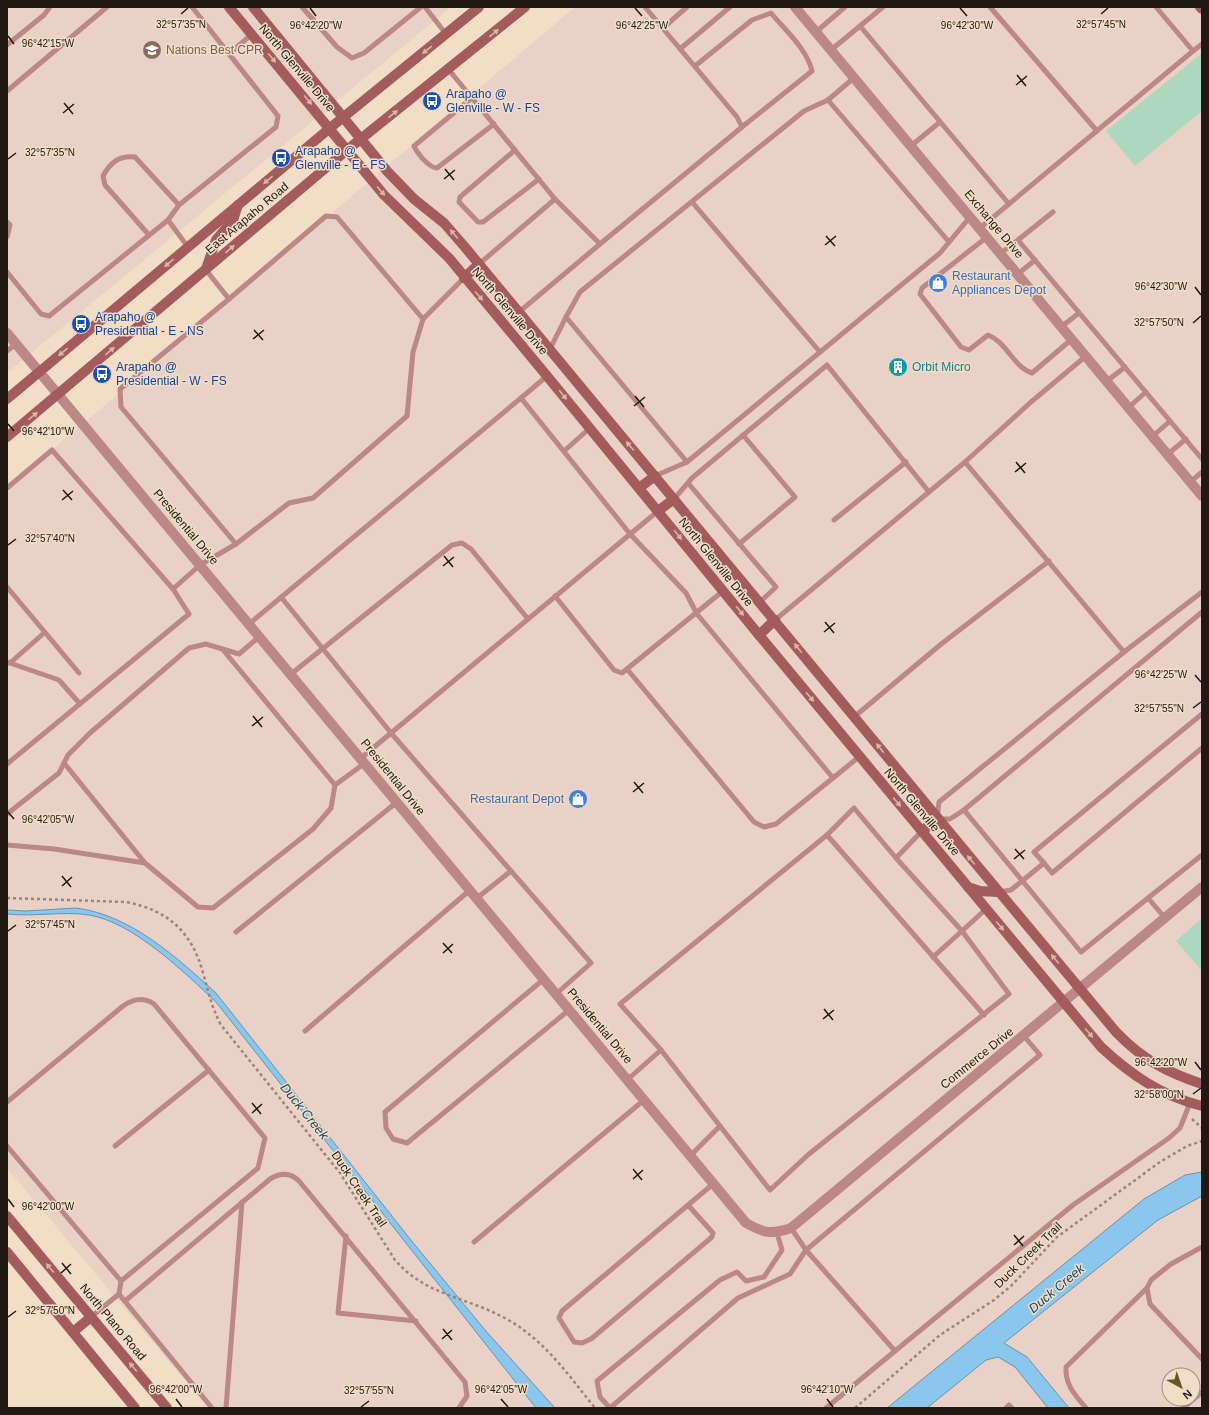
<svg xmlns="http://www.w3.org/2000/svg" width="1209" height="1415" font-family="Helvetica,sans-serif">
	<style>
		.commercial { fill: #e9d1c8; fill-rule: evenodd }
		.green { fill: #add8bd }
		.water { fill: #8bc6ec; stroke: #6b92aa }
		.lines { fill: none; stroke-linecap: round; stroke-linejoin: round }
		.path { stroke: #968777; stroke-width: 2.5; stroke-dasharray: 3 3; stroke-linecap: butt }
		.lane { stroke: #bb8787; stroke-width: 5 }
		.street { stroke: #bb8787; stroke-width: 10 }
		.secondary { stroke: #a45b5c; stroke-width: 10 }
		.oneway { fill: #dbb6a7 }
		.ticks { fill: none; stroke: #201911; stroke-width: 1.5 }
		.labels { text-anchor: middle; stroke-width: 3; stroke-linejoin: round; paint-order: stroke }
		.education-label { font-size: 12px; fill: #785e54; stroke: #f2ddc7; text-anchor: start }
		.street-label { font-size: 12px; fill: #201911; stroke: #f2ddc7 }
		.transit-label { font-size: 12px; fill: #164399; stroke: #f2ddc7; text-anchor: start }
		.shop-label { font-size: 12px; fill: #366cbe; stroke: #f2ddc7; text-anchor: start }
		.culture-label { font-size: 12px; fill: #0d838f; stroke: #f2ddc7; text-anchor: start }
		.water-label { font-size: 13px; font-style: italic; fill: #194862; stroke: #f2ddc7 }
		.ticks-label { font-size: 10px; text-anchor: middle; fill: #201911; stroke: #f2ddc7; stroke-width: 3; stroke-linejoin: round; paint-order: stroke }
	</style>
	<rect width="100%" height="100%" fill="#f2ddc7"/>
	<g class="commercial">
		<polygon points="7,7 451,7 7,373"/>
		<path d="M575 7H1202V1408H208L7 1168V488ZM1169 1375H1193V1399H1169Z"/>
	</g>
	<g class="green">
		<polygon points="1202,53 1202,111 1135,166 1106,131"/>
		<polygon points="1202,918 1202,971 1176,941"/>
	</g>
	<g class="water">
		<path d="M76 908C131 915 176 957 216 993L410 1239 485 1330 555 1408H536L216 1002C185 973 133 922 89 915 62 911 34 917 7 914V910L25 911Z"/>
		<polygon points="1202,1172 1202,1196 1158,1220 1004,1343 1027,1357 1069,1408 1048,1408 1015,1367 998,1357 986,1360 927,1408 887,1408 1144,1199 1185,1175"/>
	</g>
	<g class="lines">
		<g class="path">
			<path d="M7 898 126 902C168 910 192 932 203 973 209 993 211 1006 221 1025L340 1173 395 1260C427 1297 470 1297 510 1321 546 1342 569 1376 595 1408"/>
			<polyline points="1192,1119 1202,1128"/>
			<polyline points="855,1408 940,1335 994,1300 1011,1286 1057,1237 1160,1162 1187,1146 1202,1141"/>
		</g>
		<g class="lane">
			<polyline points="302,7 337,47 352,58 364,53 421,7"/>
			<polyline points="425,7 446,34"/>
			<polyline points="990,7 1097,131"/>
			<polyline points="860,26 1009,204"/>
			<polyline points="663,28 687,7"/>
			<polyline points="816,32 845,7"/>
			<polyline points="7,45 44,15 50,7"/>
			<polyline points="680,49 730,7"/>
			<polyline points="831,50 883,7"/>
			<polyline points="1193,51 1202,44"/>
			<polyline points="229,54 252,34"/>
			<path d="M695 66 752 20 771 13C785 30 807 49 812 71L742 127"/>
			<polyline points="449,70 555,199 600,244 742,127 737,117 645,7"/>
			<polyline points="7,91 107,7"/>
			<path d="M473 97 414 146C417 153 429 168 437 168L494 124"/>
			<polyline points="828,100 949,242"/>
			<polyline points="912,145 940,122"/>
			<polyline points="515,150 460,197 459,202 478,222 483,222 539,179"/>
			<polyline points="692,202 820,352"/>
			<polyline points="1053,212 1018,240 1202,459"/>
			<polyline points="7,222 10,225 7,237"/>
			<polyline points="980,228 1193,51 1156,7"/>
			<path d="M149 235 105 185 103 176C110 163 119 155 135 157L179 205"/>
			<path d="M987 237 922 288 920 294 961 347 969 350 988 335C1007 342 1013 367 1032 373L1072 339"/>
			<polyline points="188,247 168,220 179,205 276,127 278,116 192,7"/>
			<polyline points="1001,253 1018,240"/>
			<polyline points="479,264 555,199"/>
			<polyline points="206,270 229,299 326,216 337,217 423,319"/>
			<polyline points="7,272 41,314 49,316 168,220"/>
			<polyline points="1018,274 1035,260"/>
			<polyline points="229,299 120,389 121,407 236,544"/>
			<polyline points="519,312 600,244"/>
			<polyline points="566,317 580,292 804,111 828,100 855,77"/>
			<polyline points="1061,327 1079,313"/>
			<polyline points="550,349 566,317 687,462"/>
			<polyline points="7,351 16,344"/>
			<polyline points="1086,356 1031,402 965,462 1124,652 1202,592"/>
			<polyline points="547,376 521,398 630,534 686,593 697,614 833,778 860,756"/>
			<polyline points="1107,381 1125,367"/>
			<polyline points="1129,407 1146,392"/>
			<polyline points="1153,436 1170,421"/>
			<polyline points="564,451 590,428"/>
			<polyline points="1168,454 1186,439"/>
			<polyline points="655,476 687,462 940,253 970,217"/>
			<polyline points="1190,482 1202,472"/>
			<polyline points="688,483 776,587 760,602"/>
			<polyline points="7,488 52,450 173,589 200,565 236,544 289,503 313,498 407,416 413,352 423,319 464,278"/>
			<polyline points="674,499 692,478 827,365 929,492"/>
			<polyline points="834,520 906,462"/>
			<polyline points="739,544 795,497 743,435"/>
			<polyline points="7,587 79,673"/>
			<polyline points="555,596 614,670 622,673 723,591"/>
			<polyline points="281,597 391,733 591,963 556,994"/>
			<polyline points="775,620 965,462"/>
			<polyline points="249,624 521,398"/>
			<polyline points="224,651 335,785"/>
			<polyline points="1124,652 939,802 937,819 950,819 964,810 1202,612"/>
			<polyline points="7,662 59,680 80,704"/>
			<polyline points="10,663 44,633"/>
			<polyline points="627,669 754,822 764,827 776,824 833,778"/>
			<polyline points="291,674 452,545 462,543 471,549 528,619"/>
			<polyline points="854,717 940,645 1049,561"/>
			<polyline points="361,758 658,511"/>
			<polyline points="64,763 145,863"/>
			<polyline points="7,764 189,614 173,589"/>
			<polyline points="964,810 1081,952 1148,898 1165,918"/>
			<polyline points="7,814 59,773 68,755 90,733 189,648 206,644 239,654 260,636"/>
			<polyline points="827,835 984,1015"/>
			<polyline points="7,845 54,849 145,863 198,907 213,908 313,829 331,808 335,785 365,763"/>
			<polyline points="896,858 962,931 986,909"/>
			<polyline points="1044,863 1052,873 1202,748"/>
			<polyline points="999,892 1011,890 1044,863 1034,852 1202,714"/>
			<polyline points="477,898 511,871"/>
			<polyline points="1148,898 1202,855"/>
			<polyline points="236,932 397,802"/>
			<polyline points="544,979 385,1112 386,1128 393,1139 407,1143 569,1010"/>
			<polyline points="305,1031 470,890"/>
			<polyline points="661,1050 720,1126"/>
			<polyline points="627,1080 661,1050 620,1004 827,835 854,808 896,858 922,831"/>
			<path d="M7 1102 123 1006C133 999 144 997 154 1004L265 1138 258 1168 121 1281 119 1294 91 1317"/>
			<polyline points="7,1146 121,1281"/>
			<polyline points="115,1146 209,1070"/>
			<polyline points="690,1156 720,1126 770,1190 809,1154 1009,994 962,931 933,957"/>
			<polyline points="688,1205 713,1233 712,1237 591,1339 582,1343 574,1342 559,1318 562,1311 713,1184"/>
			<polyline points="791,1228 806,1250 895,1351 826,1408"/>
			<polyline points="777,1233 782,1250 764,1277 746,1281 737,1272 720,1280 597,1381 600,1397 610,1408 738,1298 790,1274 806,1250 1040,1055 1024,1036"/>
			<polyline points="346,1236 338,1313 416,1321"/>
			<polyline points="474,1242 644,1100"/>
			<polyline points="1202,1247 1171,1264 1151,1280 1147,1288 1150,1304 1202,1359"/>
			<polyline points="119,1294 212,1408"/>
			<path d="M125 1301 270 1179C280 1173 290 1172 299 1181L465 1382 467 1396 459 1408"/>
			<polyline points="895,1351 1073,1205 1169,1138 1180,1128 1190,1103"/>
			<polyline points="226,1408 242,1202"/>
			<polyline points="1006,1408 1009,1405 1012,1408"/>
			<path d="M1086 1408C1075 1395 1065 1385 1066 1367L1147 1288"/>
			<polyline points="1183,1408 1202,1392"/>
		</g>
		<g class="street">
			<polyline points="795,7 1202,496"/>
			<path d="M7 333 746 1223C764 1233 771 1235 791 1228L1202 887"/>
		</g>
		<g class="secondary">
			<path d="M229 7 384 195 449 258 547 376 759 635 1101 1047C1131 1075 1162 1096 1202 1106"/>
			<path d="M253 7 387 171 414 199 444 223 464 246C682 506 897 771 1116 1032 1142 1059 1166 1072 1202 1084"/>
			<polyline points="1200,7 1202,9"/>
			<polyline points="206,269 216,240 233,220 238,205"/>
			<polyline points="464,278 479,264"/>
			<polyline points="7,399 330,128 479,7"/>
			<polyline points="7,437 347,150 525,7"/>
			<polyline points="639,488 655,476"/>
			<polyline points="658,511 674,499"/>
			<polyline points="759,635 775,620"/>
			<polyline points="922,831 937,819"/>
			<polyline points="968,887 980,891 998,892"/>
			<polyline points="7,1216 167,1408"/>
			<polyline points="7,1252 135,1408"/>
			<polyline points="73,1332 91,1317"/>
		</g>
	</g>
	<defs><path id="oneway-solid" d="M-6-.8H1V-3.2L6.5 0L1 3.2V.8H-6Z"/></defs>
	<g class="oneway">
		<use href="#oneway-solid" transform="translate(494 33) rotate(-40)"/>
		<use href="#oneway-solid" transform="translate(427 50) rotate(141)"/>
		<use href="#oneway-solid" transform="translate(272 58) rotate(50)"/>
		<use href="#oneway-solid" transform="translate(308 100) rotate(50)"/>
		<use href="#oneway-solid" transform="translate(393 114) rotate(-39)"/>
		<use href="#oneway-solid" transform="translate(268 180) rotate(140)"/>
		<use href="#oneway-solid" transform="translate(381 191) rotate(50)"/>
		<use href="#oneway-solid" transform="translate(454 234) rotate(-131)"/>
		<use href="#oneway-solid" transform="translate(230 249) rotate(-40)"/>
		<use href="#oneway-solid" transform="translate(169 263) rotate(140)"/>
		<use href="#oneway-solid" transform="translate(479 296) rotate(50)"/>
		<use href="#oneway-solid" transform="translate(110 351) rotate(-40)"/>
		<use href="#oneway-solid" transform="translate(63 352) rotate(140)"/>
		<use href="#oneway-solid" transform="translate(563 395) rotate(51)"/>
		<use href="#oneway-solid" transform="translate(33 416) rotate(-40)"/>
		<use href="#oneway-solid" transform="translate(630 446) rotate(-130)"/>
		<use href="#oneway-solid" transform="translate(678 535) rotate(51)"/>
		<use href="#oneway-solid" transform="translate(740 611) rotate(51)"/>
		<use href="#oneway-solid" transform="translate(798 648) rotate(-129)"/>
		<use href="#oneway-solid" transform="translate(810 697) rotate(50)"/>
		<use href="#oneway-solid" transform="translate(880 748) rotate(-129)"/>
		<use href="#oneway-solid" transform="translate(897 802) rotate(50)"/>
		<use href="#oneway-solid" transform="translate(971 860) rotate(-130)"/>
		<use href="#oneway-solid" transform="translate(1000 926) rotate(50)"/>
		<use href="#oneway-solid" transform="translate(1055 959) rotate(-130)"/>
		<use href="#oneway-solid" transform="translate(1089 1033) rotate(50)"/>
		<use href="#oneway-solid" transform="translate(50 1268) rotate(-130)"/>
		<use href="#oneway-solid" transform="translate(133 1367) rotate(-130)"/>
	</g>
	<path class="ticks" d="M310 8 316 16M635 8 642 16M960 8 967 16M181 14 188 8M1101 14 1108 8M8 36 14 44M1017 75 1026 86M1016 85 1027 76M64 103 73 114M63 113 74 104M8 159 16 153M445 169 454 180M444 179 455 170M826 236 835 246M825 245 836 236M1195 287 1201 295M1193 323 1201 316M254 330 263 340M253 339 264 330M635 396 644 407M634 406 645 397M8 424 14 431M1016 462 1025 473M1015 472 1026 463M63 490 72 500M62 500 73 491M8 545 16 539M444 556 453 567M443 566 454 557M825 622 834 633M824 632 835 623M1195 675 1201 682M1193 708 1201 702M253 716 262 727M252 726 263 717M634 782 643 793M633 792 644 783M8 812 14 819M1015 849 1024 859M1014 859 1025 850M62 876 71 887M62 886 72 877M8 931 16 925M443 943 452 953M443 953 453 944M824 1009 833 1020M823 1019 834 1010M1195 1062 1201 1070M1193 1094 1201 1088M252 1103 261 1114M252 1113 262 1104M633 1169 642 1180M633 1179 643 1170M8 1199 14 1207M1014 1235 1023 1246M1014 1245 1024 1236M62 1263 71 1274M61 1273 71 1264M8 1317 16 1311M443 1329 452 1340M442 1339 452 1330M176 1399 182 1407M501 1399 508 1407M827 1399 833 1407M361 1407 369 1401"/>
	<defs>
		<g id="school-disc" transform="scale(1)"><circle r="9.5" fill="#8d6e63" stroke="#f2ddc7"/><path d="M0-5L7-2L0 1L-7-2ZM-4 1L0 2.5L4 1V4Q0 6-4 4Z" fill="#fff"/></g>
		<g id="bus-disc" transform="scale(1)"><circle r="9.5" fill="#1a4fb4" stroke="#f2ddc7"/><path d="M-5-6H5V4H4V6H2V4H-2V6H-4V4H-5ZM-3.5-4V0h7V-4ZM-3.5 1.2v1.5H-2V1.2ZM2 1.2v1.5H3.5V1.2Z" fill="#fff"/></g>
		<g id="shop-disc" transform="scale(1)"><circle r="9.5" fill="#3f7fe0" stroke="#f2ddc7"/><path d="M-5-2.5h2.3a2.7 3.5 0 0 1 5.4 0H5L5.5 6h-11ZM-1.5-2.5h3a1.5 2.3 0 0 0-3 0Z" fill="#fff"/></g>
		<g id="building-disc" transform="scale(1)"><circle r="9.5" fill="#0f9aa8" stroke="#f2ddc7"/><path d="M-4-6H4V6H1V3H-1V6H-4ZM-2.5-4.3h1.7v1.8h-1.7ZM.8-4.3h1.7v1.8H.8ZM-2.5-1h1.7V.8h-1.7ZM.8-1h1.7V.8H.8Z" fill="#fff"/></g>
	</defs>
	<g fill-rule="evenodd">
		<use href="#school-disc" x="152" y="50"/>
		<use href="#bus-disc" x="432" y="101"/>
		<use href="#bus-disc" x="281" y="158"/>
		<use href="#shop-disc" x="938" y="283"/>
		<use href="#bus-disc" x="81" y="324"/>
		<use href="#building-disc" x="898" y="367"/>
		<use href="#bus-disc" x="102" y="374"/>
		<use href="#shop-disc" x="578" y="799"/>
	</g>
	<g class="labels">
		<g class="education-label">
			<text x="166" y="54">Nations Best CPR</text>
		</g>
		<g class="street-label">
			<text transform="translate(297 68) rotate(50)" y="4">North Glenville Drive</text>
			<text transform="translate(247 218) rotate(-40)" y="4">East Arapaho Road</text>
			<text transform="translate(994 224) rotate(50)" y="4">Exchange Drive</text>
			<text transform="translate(510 311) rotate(50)" y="4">North Glenville Drive</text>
			<text transform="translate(186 527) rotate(50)" y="4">Presidential Drive</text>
			<text transform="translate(716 562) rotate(51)" y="4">North Glenville Drive</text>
			<text transform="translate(393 777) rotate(51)" y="4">Presidential Drive</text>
			<text transform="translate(922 812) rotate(50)" y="4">North Glenville Drive</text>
			<text transform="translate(600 1026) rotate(50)" y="4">Presidential Drive</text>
			<text transform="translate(977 1058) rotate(-39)" y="4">Commerce Drive</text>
			<text transform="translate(359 1189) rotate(56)" y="4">Duck Creek Trail</text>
			<text transform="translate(1028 1255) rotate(-44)" y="4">Duck Creek Trail</text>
			<text transform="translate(113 1322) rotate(50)" y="4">North Plano Road</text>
		</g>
		<g class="transit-label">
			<text x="446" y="98">Arapaho @<tspan x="446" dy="14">Glenville - W - FS</tspan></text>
			<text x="295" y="155">Arapaho @<tspan x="295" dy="14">Glenville - E - FS</tspan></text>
			<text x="95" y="321">Arapaho @<tspan x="95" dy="14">Presidential - E - NS</tspan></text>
			<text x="116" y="371">Arapaho @<tspan x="116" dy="14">Presidential - W - FS</tspan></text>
		</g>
		<g class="shop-label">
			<text x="952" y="280">Restaurant<tspan x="952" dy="14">Appliances Depot</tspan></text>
			<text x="564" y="803" text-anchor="end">Restaurant Depot</text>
		</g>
		<g class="culture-label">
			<text x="912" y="371">Orbit Micro</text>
		</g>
		<g class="water-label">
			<text transform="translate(305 1111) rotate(51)" y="5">Duck Creek</text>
			<text transform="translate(1056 1288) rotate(-40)" y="5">Duck Creek</text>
		</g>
	</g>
	<g class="ticks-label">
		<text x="181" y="28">32°57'35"N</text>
		<text x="1101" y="28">32°57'45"N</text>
		<text x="316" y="29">96°42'20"W</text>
		<text x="642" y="29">96°42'25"W</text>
		<text x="967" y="29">96°42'30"W</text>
		<text x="48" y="47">96°42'15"W</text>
		<text x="50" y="156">32°57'35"N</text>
		<text x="1161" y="290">96°42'30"W</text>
		<text x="1159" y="326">32°57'50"N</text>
		<text x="48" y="435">96°42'10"W</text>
		<text x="50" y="542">32°57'40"N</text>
		<text x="1161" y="678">96°42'25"W</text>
		<text x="1159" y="712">32°57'55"N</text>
		<text x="48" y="823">96°42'05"W</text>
		<text x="50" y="928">32°57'45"N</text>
		<text x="1161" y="1066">96°42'20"W</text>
		<text x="1159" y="1098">32°58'00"N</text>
		<text x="48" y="1210">96°42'00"W</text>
		<text x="50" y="1314">32°57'50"N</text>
		<text x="176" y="1393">96°42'00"W</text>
		<text x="501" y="1393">96°42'05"W</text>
		<text x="827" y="1393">96°42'10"W</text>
		<text x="369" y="1394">32°57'55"N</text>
	</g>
	<rect width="1209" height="1415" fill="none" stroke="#201911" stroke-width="16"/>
	<g transform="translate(1181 1387) rotate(140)"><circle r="19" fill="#f2ddc7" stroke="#9e8f7e"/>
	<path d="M0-3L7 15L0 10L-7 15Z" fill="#6c5525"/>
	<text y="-6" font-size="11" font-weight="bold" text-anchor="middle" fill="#201911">N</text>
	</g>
</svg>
